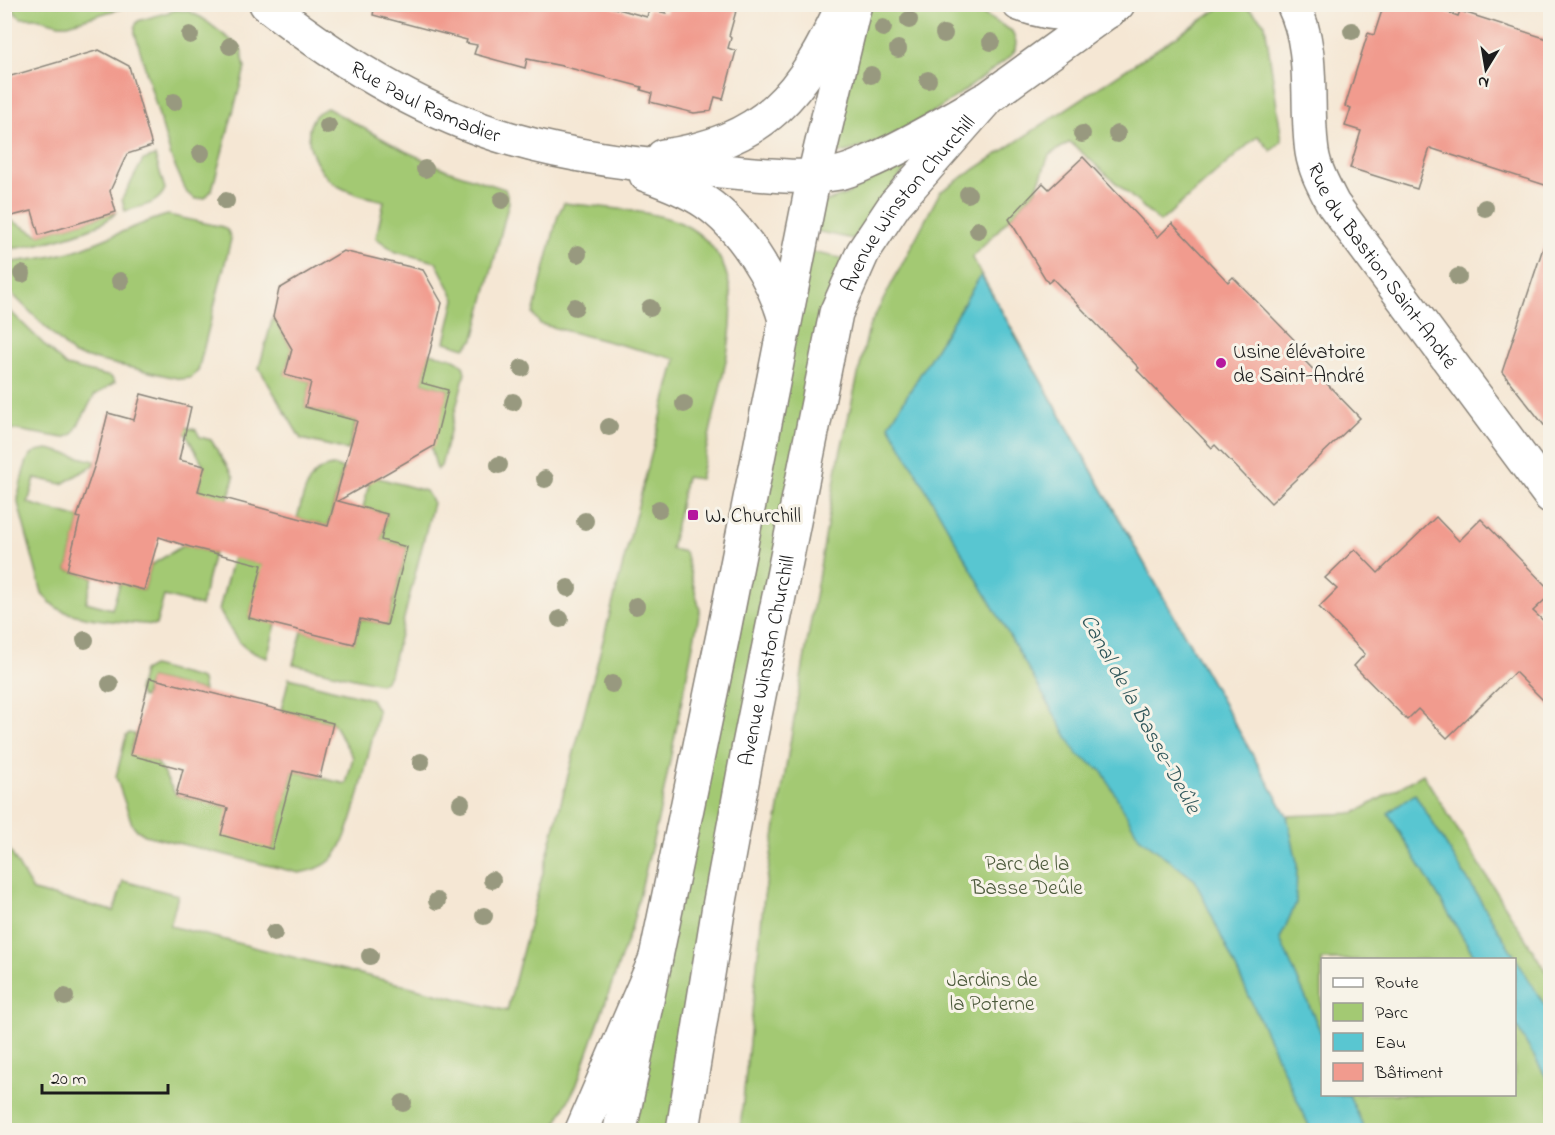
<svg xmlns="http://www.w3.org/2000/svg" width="1555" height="1135" font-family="'Indie Flower',sans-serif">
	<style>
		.green { fill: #a3c973; stroke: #607248; stroke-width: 1.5; fill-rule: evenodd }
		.water { fill: #59c6d1; stroke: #3a7176; stroke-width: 1.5 }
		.building { fill: #f19b8e }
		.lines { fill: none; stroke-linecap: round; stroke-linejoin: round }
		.street-casing { stroke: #888278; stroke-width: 36 }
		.secondary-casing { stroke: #888278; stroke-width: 36 }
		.highway-casing { stroke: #888278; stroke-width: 36 }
		.street { stroke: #fff; stroke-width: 33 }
		.secondary { stroke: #fff; stroke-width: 33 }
		.highway { stroke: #fff; stroke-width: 33 }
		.tree { fill: #98997f }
		.poi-dot { fill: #b5179e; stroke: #f7f3e8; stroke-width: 2 }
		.labels { text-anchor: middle; stroke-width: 6; stroke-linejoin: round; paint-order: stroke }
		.street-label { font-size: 21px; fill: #1c1c1c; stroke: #f7f3e8 }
		.poi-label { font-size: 21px; fill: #1c1c1c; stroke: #f7f3e8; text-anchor: start }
		.park-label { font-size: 21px; fill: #4b593a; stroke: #f7f3e8 }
		.water-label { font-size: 22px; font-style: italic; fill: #31585b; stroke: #f7f3e8 }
	</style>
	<rect width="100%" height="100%" fill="#f7f3e8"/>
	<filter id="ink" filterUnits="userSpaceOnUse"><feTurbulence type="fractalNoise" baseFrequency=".0167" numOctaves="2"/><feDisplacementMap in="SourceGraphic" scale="12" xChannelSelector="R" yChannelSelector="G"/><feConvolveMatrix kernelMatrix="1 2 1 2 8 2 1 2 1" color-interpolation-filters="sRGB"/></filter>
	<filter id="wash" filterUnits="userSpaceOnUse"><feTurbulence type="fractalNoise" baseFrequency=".008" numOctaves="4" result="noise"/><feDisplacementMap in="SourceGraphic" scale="24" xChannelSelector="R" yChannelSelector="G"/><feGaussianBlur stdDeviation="1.35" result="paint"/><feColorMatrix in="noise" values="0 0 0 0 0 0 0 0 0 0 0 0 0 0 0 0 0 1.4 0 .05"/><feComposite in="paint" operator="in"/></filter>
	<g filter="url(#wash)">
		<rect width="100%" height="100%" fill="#f5e7d4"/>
		<g class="green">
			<polygon points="13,5 13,4 132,5 68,24 59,24 36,18 21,18 15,13"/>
			<path d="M865 5H968L1012 31 1016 42 1015 50 1011 56C959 95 900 143 835 154Z"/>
			<path d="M1224 5C1247 5 1250 8 1265 24L1282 141 1271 151 1258 136 1160 222 1070 142 1049 155 1036 190 972 258 1287 816 1355 813 1423 774 1550 978V1130H740L764 896 837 467 869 327 940 192ZM1322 960H1514V1094H1322Z"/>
			<polygon points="176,10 188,11 202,18 241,48 245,68 212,190 205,198 196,199 187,193 171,157 135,33 135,26 138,21"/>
			<path d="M327 108 405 151 447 170 505 189 509 202 474 339 465 348 445 342 455 299 436 262 396 252 376 238 384 201C368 197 351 194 336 185 317 172 299 137 315 116 318 112 323 110 327 108Z"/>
			<path d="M155 156 165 189C158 205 142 206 125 211L122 199 143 160Z"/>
			<polygon points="910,158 912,160 853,239 815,231 820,204 847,194"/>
			<path d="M564 203C596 207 653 210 681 223 751 257 732 334 719 394 712 422 706 451 700 479L686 477 671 549 685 552 700 610 658 820 632 926 577 1084 553 1130H5V842L33 891 114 911 123 881 178 895 170 926 507 1011 676 359 540 324 533 314 558 215Z"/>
			<path d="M116 212C103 231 28 248 5 249L4 214 6 218 39 235Z"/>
			<path d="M168 215 223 227 228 231 231 239 198 371 190 378 181 379 74 355 5 287V263C27 260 51 258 73 251 105 241 135 224 168 215Z"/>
			<polygon points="811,252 846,259 672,1130 630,1130"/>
			<polygon points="4,305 66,366 111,377 115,382 94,396 73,434 64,438 5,428"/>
			<polygon points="273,317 292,349 285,374 311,382 305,407 356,421 348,450 301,439 259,368"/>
			<path d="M429 353C442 356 464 357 465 373L441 466 437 470 431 447 448 390 422 383Z"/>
			<polygon points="185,427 196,430 200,437 211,440 234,477 221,526 192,518 204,466 186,434 184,433"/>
			<path d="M48 449 95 461 94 465 62 484 35 478 28 503 80 518 67 570 93 577 86 602 112 609 120 583 144 590 151 565 184 545 214 553 201 606 164 596 156 625C133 623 79 620 59 609 51 605 47 600 42 593L18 503C18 494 24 463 30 456 34 450 42 450 48 449Z"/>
			<path d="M335 466 343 469 328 526 297 518C304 496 306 467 335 466Z"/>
			<polygon points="371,476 426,491 433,503 390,674 385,681 380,684 293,664 302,631 354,643 360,619 387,625 407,547 381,540 387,514 363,508"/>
			<path d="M233 557 263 565 249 618 276 624 267 658C237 649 234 635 219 610Z"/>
			<polygon points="152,666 198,678 202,680 204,691 150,678 144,698 141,697 138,691 143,671"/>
			<path d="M289 678 371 699 378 711C371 742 353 838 333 858 324 868 312 870 299 873L145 835 137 830 132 824 116 777 126 736 129 733 135 734 130 754 157 762 176 795 228 808 272 849 293 771 346 784 353 757 333 723 281 710Z"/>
		</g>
		<g class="water">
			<polygon points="981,275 1287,816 1297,862 1296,903 1280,939 1322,1035 1322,1094 1349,1095 1365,1130 1311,1130 1195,880 1139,837 1102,771 1077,754 889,425"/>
			<polygon points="1415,794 1550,1014 1550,1084 1515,1024 1514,960 1476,959 1388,813"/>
		</g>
		<g id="blocks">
			<g class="building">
				<polygon points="375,4 600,4 647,17 649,9 666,13 668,4 738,4 729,36 731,38 728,48 736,51 723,99 715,97 711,111 694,113 650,102 652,93 641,90 642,87 562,66 527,59 525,68 474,54 477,45 466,43 467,40 373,15"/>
				<polygon points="1384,4 1424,4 1458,16 1460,11 1551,40 1551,187 1430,148 1417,189 1350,168 1361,131 1345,126 1351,108 1345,106 1368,33 1374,35"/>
				<polygon points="99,50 129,66 152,146 127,154 110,191 116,212 39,235 32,211 4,218 4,78"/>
				<polygon points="1083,157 1158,237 1172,223 1228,282 1233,277 1308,354 1303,359 1360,418 1271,503 1215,445 1212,448 1137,370 1139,368 1053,279 1048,283 1009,219 1043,183 1049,189"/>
				<polygon points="1544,245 1551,246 1551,434 1502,372"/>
				<polygon points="343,251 423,270 442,303 422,383 448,390 434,446 338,501 387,514 381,540 407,547 387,625 360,619 354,644 249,618 262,565 190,547 159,537 144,590 67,570 80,518 77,517 96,461 108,413 134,420 141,394 191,407 179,460 205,466 198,491 328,526 357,421 305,407 311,382 285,375 292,349 273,317 279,289"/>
				<polygon points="1436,517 1459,541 1481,519 1551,591 1551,594 1533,611 1551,628 1551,708 1515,672 1447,738 1418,709 1407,720 1354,666 1365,654 1319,607 1337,589 1325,578 1355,549 1378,573"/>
				<polygon points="150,678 333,723 320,777 293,771 272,849 221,835 228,808 176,795 183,769 130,755"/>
			</g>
		</g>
	</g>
	<g filter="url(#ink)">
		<use href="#blocks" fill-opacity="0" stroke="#888278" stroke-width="1.5"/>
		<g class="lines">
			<g class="street-casing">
				<g id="street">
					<path id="s1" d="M266 4C340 62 422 113 511 139 580 159 650 167 721 171 760 174 801 180 839 173 850 171 862 165 873 160 911 143 948 121 984 100"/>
					<path d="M1019 4C1049 15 1079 17 1109 11"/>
					<path id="s2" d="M1293 4C1316 51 1305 102 1312 152 1315 171 1325 188 1333 204L1550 496"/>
					<path d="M663 156C764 143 804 93 843 4"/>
					<path d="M646 175C666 182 687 190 705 202 741 226 774 279 785 320"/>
				</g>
			</g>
			<g class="secondary-casing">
				<g id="secondary">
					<polyline points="620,1130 723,635 814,176 855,4"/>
					<path id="s3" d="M683 1130 718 912 748 750 836 313 863 252 895 204 988 98 1118 4"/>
				</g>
			</g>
			<g class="highway-casing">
				<polyline id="highway" points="582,1130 656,958"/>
			</g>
			<use href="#street" class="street"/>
			<use href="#secondary" class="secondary"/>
			<use href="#highway" class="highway"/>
		</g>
		<g class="tree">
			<circle cx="909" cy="20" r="9"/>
			<circle cx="883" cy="28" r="9"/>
			<circle cx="1352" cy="31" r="9"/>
			<circle cx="944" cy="34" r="9"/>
			<circle cx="190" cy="35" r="9"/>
			<circle cx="991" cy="42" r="9"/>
			<circle cx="230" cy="46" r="9"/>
			<circle cx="898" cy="49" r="9"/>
			<circle cx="871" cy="75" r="9"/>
			<circle cx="928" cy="80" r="9"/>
			<circle cx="174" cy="102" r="9"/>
			<circle cx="328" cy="126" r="9"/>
			<circle cx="1082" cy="134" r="9"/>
			<circle cx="1117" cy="134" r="9"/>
			<circle cx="201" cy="153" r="9"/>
			<circle cx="425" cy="169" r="9"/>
			<circle cx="968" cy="194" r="9"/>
			<circle cx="502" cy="200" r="9"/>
			<circle cx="226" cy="201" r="9"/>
			<circle cx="1485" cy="208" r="9"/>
			<circle cx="978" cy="230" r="9"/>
			<circle cx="578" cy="254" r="9"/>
			<circle cx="22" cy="274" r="9"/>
			<circle cx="1458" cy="277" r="9"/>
			<circle cx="120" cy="281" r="9"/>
			<circle cx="575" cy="307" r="9"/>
			<circle cx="650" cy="308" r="9"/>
			<circle cx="522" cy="368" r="9"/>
			<circle cx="513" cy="402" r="9"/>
			<circle cx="684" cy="404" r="9"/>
			<circle cx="609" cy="427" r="9"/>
			<circle cx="499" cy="465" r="9"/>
			<circle cx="545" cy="479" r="9"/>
			<circle cx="659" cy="509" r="9"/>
			<circle cx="585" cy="521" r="9"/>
			<circle cx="568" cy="588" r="9"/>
			<circle cx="636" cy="606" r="9"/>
			<circle cx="560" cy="619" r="9"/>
			<circle cx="85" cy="640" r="9"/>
			<circle cx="110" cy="684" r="9"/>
			<circle cx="612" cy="684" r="9"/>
			<circle cx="421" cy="762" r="9"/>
			<circle cx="461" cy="803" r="9"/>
			<circle cx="492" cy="880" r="9"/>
			<circle cx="437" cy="901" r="9"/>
			<circle cx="484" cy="916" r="9"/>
			<circle cx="274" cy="933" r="9"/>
			<circle cx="370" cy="956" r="9"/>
			<circle cx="65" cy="997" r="9"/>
			<circle cx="403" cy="1103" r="9"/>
		</g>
	</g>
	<g class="poi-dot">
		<circle cx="1221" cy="363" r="6"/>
		<rect x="687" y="509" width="12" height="12" rx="3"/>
	</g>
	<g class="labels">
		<g class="street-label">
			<text dy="7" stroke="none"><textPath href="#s1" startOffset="188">Rue Paul Ramadier</textPath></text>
			<text dy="7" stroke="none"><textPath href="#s3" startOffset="963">Avenue Winston Churchill</textPath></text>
			<text dy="7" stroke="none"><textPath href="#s2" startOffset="285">Rue du Bastion Saint-André</textPath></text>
			<text dy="7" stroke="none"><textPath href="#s3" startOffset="477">Avenue Winston Churchill</textPath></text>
		</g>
		<g class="poi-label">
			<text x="1233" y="358">Usine élévatoire<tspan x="1233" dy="24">de Saint-André</tspan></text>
			<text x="705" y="522">W. Churchill</text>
		</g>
		<g class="park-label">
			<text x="1027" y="870">Parc de la<tspan x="1027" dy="24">Basse Deûle</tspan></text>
			<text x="992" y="986">Jardins de<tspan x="992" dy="24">la Poterne</tspan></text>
		</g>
		<g class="water-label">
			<text transform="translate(1142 713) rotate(61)" y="8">Canal de la Basse-Deûle</text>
		</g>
	</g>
	<rect width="1555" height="1135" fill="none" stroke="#f7f3e8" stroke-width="24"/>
	<rect x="1321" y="958" width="195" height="138" fill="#f7f3e8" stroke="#9f9d96" stroke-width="1.5"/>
	<rect x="1333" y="978" width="30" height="9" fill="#ffffff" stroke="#9f9d96" stroke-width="1.5"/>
	<text x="1375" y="988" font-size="18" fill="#1c1c1c">Route</text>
	<rect x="1333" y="1003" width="30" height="18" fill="#a3c973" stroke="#9f9d96" stroke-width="1.5"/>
	<text x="1375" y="1018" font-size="18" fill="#1c1c1c">Parc</text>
	<rect x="1333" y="1033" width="30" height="18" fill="#59c6d1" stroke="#9f9d96" stroke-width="1.5"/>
	<text x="1375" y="1048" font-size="18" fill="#1c1c1c">Eau</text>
	<rect x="1333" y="1063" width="30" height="18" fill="#f19b8e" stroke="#9f9d96" stroke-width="1.5"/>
	<text x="1375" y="1078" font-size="18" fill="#1c1c1c">Bâtiment</text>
	<g transform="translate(1486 69) rotate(191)" stroke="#f7f3e8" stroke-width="4.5" paint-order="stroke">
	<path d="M0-4.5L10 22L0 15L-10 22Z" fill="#1c1c1c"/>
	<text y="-9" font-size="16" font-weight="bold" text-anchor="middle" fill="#1c1c1c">N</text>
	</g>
	<path d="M42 1084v9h126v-9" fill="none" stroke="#1c1c1c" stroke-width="3"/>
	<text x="51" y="1084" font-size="18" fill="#1c1c1c" stroke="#f7f3e8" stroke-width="4.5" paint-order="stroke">20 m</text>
</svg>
